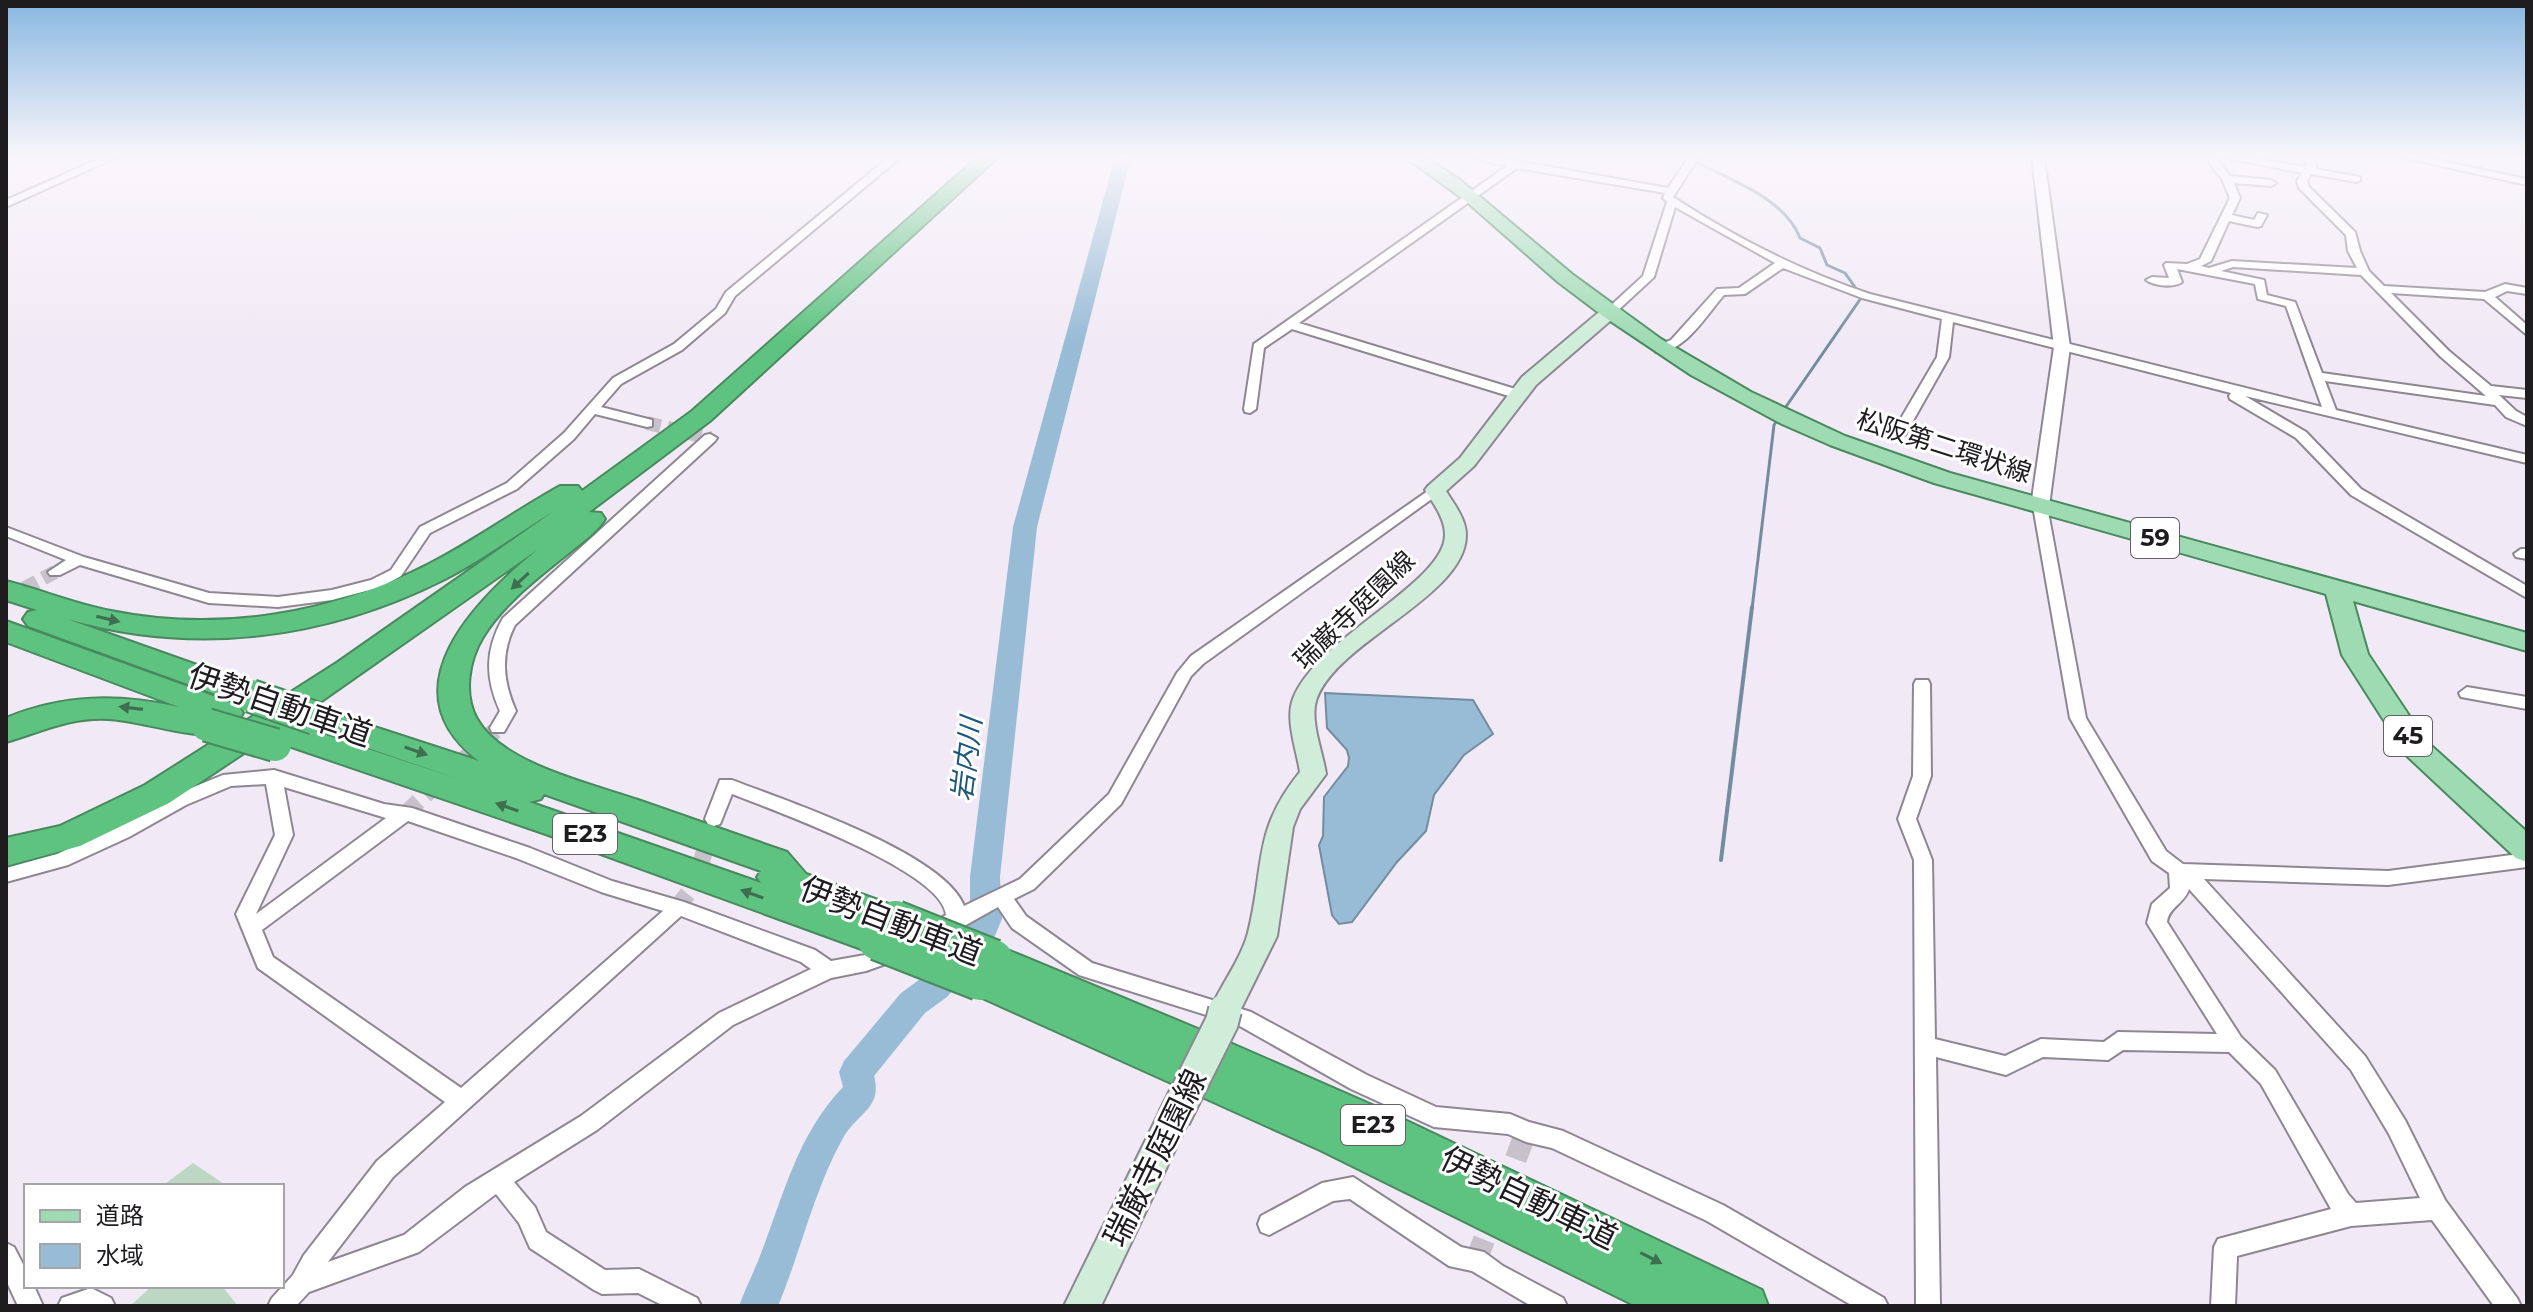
<svg xmlns="http://www.w3.org/2000/svg" width="2533" height="1312" font-family="Montserrat,'Noto Sans JP',sans-serif">
	<style>
		.green { fill: #bdd7c5 }
		.water { fill: #98bcd6; stroke: #748c9f; stroke-width: 2 }
		.lines { fill: none; stroke-linecap: round; stroke-linejoin: round }
		.stream-far1 { stroke: #748c9f; stroke-width: 3 }
		.stream { stroke: #748c9f; stroke-width: 4 }
		.river { fill: #98bcd6; fill-rule: evenodd }
		.minor-tunnel-far2 { stroke: #c7c1cb; stroke-width: 14; stroke-dasharray: 14 7; stroke-linecap: butt }
		.minor-tunnel-far1 { stroke: #c7c1cb; stroke-width: 17; stroke-dasharray: 17 9; stroke-linecap: butt }
		.minor-tunnel { stroke: #c7c1cb; stroke-width: 22; stroke-dasharray: 22 11; stroke-linecap: butt }
		.minor-casing { stroke: #8e8792; stroke-width: 4 }
		.tertiary-casing { stroke: #8e8792; stroke-width: 4 }
		.secondary-casing { stroke: #8e8792; stroke-width: 4 }
		.primary-casing { stroke: #48895e; stroke-width: 4 }
		.motorway-casing { stroke: #48895e; stroke-width: 4 }
		.minor { fill: #fff; fill-rule: evenodd }
		.tertiary { fill: #fff; fill-rule: evenodd }
		.secondary { fill: #cfedd9; fill-rule: evenodd }
		.primary { fill: #9edbb3; fill-rule: evenodd }
		.motorway { fill: #5ec380; fill-rule: evenodd }
		.secondary-bridge-casing { stroke: #8e8792; stroke-width: 36; stroke-linecap: butt }
		.motorway-bridge-far1-casing { stroke: #48895e; stroke-width: 36; stroke-linecap: butt }
		.motorway-bridge-casing { stroke: #48895e; stroke-width: 44; stroke-linecap: butt }
		.secondary-bridge { stroke: #cfedd9; stroke-width: 32 }
		.motorway-bridge-far1 { stroke: #5ec380; stroke-width: 32 }
		.motorway-bridge { stroke: #5ec380; stroke-width: 40 }
		.oneway { fill: #3e7050 }
		.labels { text-anchor: middle; stroke-width: 6; stroke-linejoin: round; paint-order: stroke }
		.shield { fill: #fff; stroke: #626063; stroke-width: 2 }
		.shield-label { font-size: 24px; font-weight: bold; fill: #1f1c20 }
		.street-label { font-size: 26px; fill: #1f1c20; stroke: #fff }
		.water-label { font-size: 28px; font-style: italic; fill: #1c587b; stroke: #fff }
		.near-street-label { font-size: 32px; fill: #1f1c20; stroke: #fff }
	</style>
	<rect width="100%" height="100%" fill="#f1eaf6"/>
	<g class="green">
		<polygon points="193,1163 227,1186 162,1186"/>
		<polygon points="152,1286 222,1286 238,1306 130,1306"/>
	</g>
	<polygon class="water" points="1325,693 1473,700 1493,734 1464,755 1434,795 1426,831 1397,862 1352,922 1339,924 1332,915 1319,845 1323,836 1324,797 1348,766 1349,758 1347,750 1327,728"/>
	<g class="lines">
		<g class="stream-far1">
			<path d="M1702 157 1698 163C1733 181 1785 199 1800 238L1820 248 1827 265 1845 273 1857 290"/>
			<polyline points="1783,411 1861,298"/>
			<polyline points="1752,609 1774,425 1778,419"/>
		</g>
		<polyline class="stream" points="1721,860 1752,607"/>
		<path class="river" d="M1115 157H1131L1037 527 1000 877 1002 919 991 945 947 997 925 1013 874 1076C883 1108 857 1113 843 1138 814 1190 801 1251 778 1306H739C746 1287 756 1268 763 1248 785 1190 799 1133 843 1087L839 1072 844 1061 901 993 923 977 967 929 970 919V877L1013 527Z"/>
		<g class="minor-tunnel-far2">
			<polyline points="647,423 710,438"/>
			<polyline points="6,598 55,572"/>
		</g>
		<g class="minor-tunnel-far1">
			<polyline points="406,813 498,728"/>
			<polyline points="677,907 694,886 710,833"/>
		</g>
		<g class="minor-tunnel">
			<polyline points="1504,1190 1526,1132"/>
			<polyline points="1476,1260 1494,1215"/>
		</g>
		<g class="minor-casing">
			<g id="minor">
				<polygon points="103,157 117,157 6,207 6,200"/>
				<polygon points="889,157 901,157 735,296 725,313 682,350 621,384 601,407 652,420 652,426 647,427 595,414 574,439 517,489 430,533 401,576 381,587 332,600 278,607 209,603 80,565 60,575 50,575 48,572 66,560 6,536 6,527 84,557 209,593 278,597 332,590 371,580 391,570 420,527 507,483 564,433 613,378 674,344 716,309 726,292"/>
				<path d="M1469 157H1494L1668 188 1689 157H1699L1673 197C1734 237 1801 271 1870 294L2322 407 2286 306 2258 299 2255 284 2177 269 2182 282C2174 288 2154 286 2146 280L2152 277 2169 278 2164 265 2166 263 2187 264 2200 259 2230 198 2222 179 2205 157H2215L2230 176 2271 180 2276 183 2271 186 2234 183 2240 198 2232 215 2254 220 2258 213 2267 215 2261 226 2257 227 2229 221 2211 261 2201 266 2209 268 2232 261 2357 268 2348 251 2346 235 2299 188 2297 181 2302 173 2223 157H2248L2306 167 2307 165 2302 157H2312L2317 165 2315 169 2360 177V181L2356 182 2311 174 2307 181 2309 187 2355 232 2360 251 2369 271 2384 286 2485 292 2505 284 2527 288V294L2507 291 2495 297 2527 325V335L2484 299 2391 293 2449 351 2491 386 2527 390V398L2499 395 2516 411 2527 417V426L2506 417 2495 405 2325 381 2336 410 2527 455V463L2245 396 2306 432 2361 489 2527 586V598L2351 495 2296 438 2230 399 2229 396 2231 393 1953 322 1949 357 1905 435H1895L1893 432 1937 357 1942 319 1862 298 1783 268 1745 294 1724 295C1707 314 1684 354 1656 352V346L1671 340 1717 289 1739 288 1775 263 1675 207 1654 277 1615 313H1607V309L1643 276 1667 202 1663 198 1665 193 1517 168 1299 323 1522 391V397H1512L1292 329 1264 348 1256 409 1250 413 1245 412 1244 409 1254 344 1507 166ZM2233 267 2361 275 2441 357 2486 396 2322 373 2295 302 2267 295 2264 280 2221 271Z"/>
				<polygon points="2401,157 2423,157 2527,179 2527,185"/>
				<path d="M710 434 717 438 715 441 515 625C500 654 503 682 516 711L504 732H492L490 728 500 711C485 678 485 650 503 618L705 435Z"/>
				<path d="M1435 486 1442 490 1440 493 1203 664 1191 676 1121 804 1034 889 1014 899 1026 916 1092 963 1251 1012 1367 1075 1436 1107 1510 1114 1529 1122 1563 1131 1723 1205 1884 1298 1888 1306H1853L1707 1221 1552 1148 1526 1142 1508 1134 1434 1127 1351 1089 1238 1025 1079 975 1012 928 998 907 941 939 934 941 927 939 924 933 927 927 946 915C943 871 773 810 732 794L720 824 714 826 708 824 705 819 720 780H732C786 801 944 853 964 906L1020 879 1109 794 1177 673 1191 656Z"/>
				<path d="M2040 502 2047 506 2086 718 2166 851 2183 864 2388 871 2527 853V867L2388 885 2204 879 2365 1056 2405 1120 2445 1200 2517 1298 2521 1306H2494L2432 1220 2351 1226 2237 1256 2235 1306H2211L2214 1247 2218 1239 2331 1209 2261 1084 2229 1052 2123 1050 2108 1060 2043 1057 2006 1075 1936 1057 1940 1306H1916L1914 860 1898 819 1913 776 1914 684 1916 680H1928L1930 684 1931 776 1916 819 1932 860 1935 1039 2005 1056 2041 1039 2104 1042 2118 1032 2217 1034 2147 923 2152 904 2170 888 2169 873 2152 861 2070 718 2033 506ZM2189 889 2351 1070 2389 1134 2420 1198 2356 1203 2348 1194 2275 1070 2241 1037 2167 922C2169 907 2185 903 2189 889Z"/>
				<polygon points="2521,549 2527,549 2527,559 2516,557 2514,554"/>
				<polygon points="2467,687 2527,697 2527,709 2461,697 2459,693"/>
				<path d="M274 770 384 804 412 808 530 848 612 881 684 902 815 950 831 961 865 955 895 944 902 946 905 952 902 958 866 971 831 978 733 1025 597 1130 514 1182 535 1207 546 1232 605 1270 639 1269 697 1298 701 1306H664L638 1293 602 1294 594 1290 530 1248 519 1223 496 1194 419 1252 309 1292 296 1306H268L272 1298 293 1275 304 1255 377 1161 445 1102 258 968 236 914 275 835 266 784 231 786 186 805 129 837 68 865 6 882V868L57 854 117 827 174 795 223 775ZM284 787 386 818 256 914 293 835ZM408 821 516 858 601 892 663 911 461 1088 273 957 262 930ZM681 916 801 962 811 969 719 1013 581 1116 465 1187 404 1235 328 1262 393 1177Z"/>
				<polygon points="1353,1177 1461,1247 1484,1252 1503,1266 1563,1298 1567,1306 1531,1306 1472,1271 1449,1266 1350,1199 1333,1201 1269,1235 1261,1232 1258,1224 1261,1216 1322,1183"/>
				<polygon points="6,1243 14,1247 26,1270 26,1286 34,1286 43,1306 18,1306 6,1280"/>
				<polygon points="91,1288 111,1298 115,1306 58,1306 62,1298"/>
			</g>
		</g>
		<g class="tertiary-casing">
			<polygon id="tertiary" points="2032,157 2044,157 2070,347 2049,506 2040,511 2031,506 2054,347"/>
		</g>
		<g class="secondary-casing">
			<g id="secondary">
				<path d="M1611 306 1617 307 1620 311 1617 315 1536 385 1474 466 1446 491C1454 504 1466 519 1466 535 1466 597 1334 642 1316 701 1310 722 1323 753 1326 774L1300 809 1293 827 1277 936 1236 1019 1225 1023 1214 1019 1210 1010C1221 985 1241 959 1248 933 1265 866 1252 831 1300 772 1297 751 1285 720 1293 699 1316 638 1445 583 1445 535 1445 518 1433 503 1425 490L1428 486 1460 458 1522 377 1605 307Z"/>
				<polygon points="1174,1103 1186,1107 1190,1118 1101,1306 1064,1306 1162,1107"/>
			</g>
		</g>
		<g class="primary-casing">
			<polygon id="primary" points="1405,157 1425,157 1460,180 1572,274 1661,339 1751,392 1845,436 1950,473 2527,633 2527,651 2353,601 2368,654 2426,741 2527,832 2527,862 2516,858 2406,755 2342,655 2326,594 1934,483 1830,445 1782,424 1691,375 1603,316 1558,282 1467,202"/>
		</g>
		<g class="motorway-casing">
			<g id="motorway">
				<path d="M978 157H998L710 421 589 512 601 513 605 519C597 532 582 542 570 552 539 577 504 603 483 637 469 660 463 694 477 719 502 764 592 784 638 800 688 817 737 835 787 852L806 874 908 911 913 921 908 931 894 935 896 940 891 951 878 955 543 833 280 743 275 735 277 731 169 803 80 846 6 866V838L60 826 145 785 338 662 554 511C518 533 484 559 445 579 326 639 196 656 67 619L262 688 266 696 262 704 251 707 28 626 23 619 28 612 37 610 6 600V581C41 590 75 604 111 611 219 633 332 614 429 564 474 541 515 511 560 486H578L582 491 692 411ZM537 550C475 601 385 690 479 761L313 707ZM301 715 304 726 461 780 302 727 287 725ZM544 794 761 871 757 877 761 883 529 802 541 799Z"/>
				<path d="M6 621 238 705 243 713 238 721 221 722 218 733C195 740 138 720 108 719 70 717 41 732 6 742V718C64 694 118 694 179 707L6 642Z"/>
				<polygon points="993,944 1198,1029 1388,1112 1762,1290 1768,1306 1636,1306 1320,1150 967,991 961,980 967,969 977,965 974,960 980,949"/>
			</g>
		</g>
		<use href="#minor" class="minor"/>
		<use href="#tertiary" class="tertiary"/>
		<use href="#secondary" class="secondary"/>
		<use href="#primary" class="primary"/>
		<use href="#motorway" class="motorway"/>
		<g class="secondary-bridge-casing">
			<polyline id="secondary-bridge" points="1174,1118 1222,1022 1225,1010"/>
		</g>
		<g class="motorway-bridge-far1-casing">
			<g id="motorway-bridge-far1">
				<polyline points="251,696 315,718"/>
				<polyline points="207,725 275,745"/>
			</g>
		</g>
		<g class="motorway-bridge-casing">
			<g id="motorway-bridge">
				<polyline points="895,921 993,960"/>
				<polyline points="878,940 980,980"/>
			</g>
		</g>
		<use href="#secondary-bridge" class="secondary-bridge"/>
		<use href="#motorway-bridge-far1" class="motorway-bridge-far1"/>
		<use href="#motorway-bridge" class="motorway-bridge"/>
	</g>
	<defs><path id="oneway-solid" d="M-6-.8H1V-3.2L6.5 0L1 3.2V.8H-6Z" transform="scale(2)"/></defs>
	<g class="oneway">
		<use href="#oneway-solid" transform="translate(520 581) rotate(137)"/>
		<use href="#oneway-solid" transform="translate(108 619) rotate(13)"/>
		<use href="#oneway-solid" transform="translate(131 708) rotate(-173)"/>
		<use href="#oneway-solid" transform="translate(416 751) rotate(19)"/>
		<use href="#oneway-solid" transform="translate(507 807) rotate(-161)"/>
		<use href="#oneway-solid" transform="translate(752 894) rotate(-160)"/>
		<use href="#oneway-solid" transform="translate(1651 1258) rotate(27)"/>
	</g>
	<linearGradient id="sky" x2="0" y2="1"><stop stop-color="#88b7e1"/><stop offset="0.46" stop-color="#f9f6fb"/><stop offset="1" stop-color="#f9f6fb" stop-opacity="0"/></linearGradient>
	<rect width="2533" height="341" fill="url(#sky)"/>
	<g class="labels">
		<g class="shield">
			<rect x="2131" y="518" width="48" height="40" rx="6"/>
			<rect x="2384" y="716" width="48" height="40" rx="6"/>
			<rect x="553" y="814" width="64" height="40" rx="6"/>
			<rect x="1341" y="1105" width="64" height="40" rx="6"/>
		</g>
		<g class="shield-label">
			<text x="2155" y="546">59</text>
			<text x="2408" y="744">45</text>
			<text x="585" y="842">E23</text>
			<text x="1373" y="1133">E23</text>
		</g>
		<g class="street-label">
			<text transform="translate(1944 446) rotate(18)" y="9">松阪第二環状線</text>
			<text transform="translate(1354 610) rotate(-44)" y="9">瑞巌寺庭園線</text>
		</g>
		<g class="water-label">
			<text transform="translate(966 759) rotate(-83)" y="10">岩内川</text>
		</g>
		<g class="near-street-label">
			<text transform="translate(280 705) rotate(19)" y="11">伊勢自動車道</text>
			<text transform="translate(891 921) rotate(21)" y="11">伊勢自動車道</text>
			<text transform="translate(1155 1158) rotate(-64)" y="11">瑞厳寺庭園線</text>
			<text transform="translate(1529 1198) rotate(26)" y="11">伊勢自動車道</text>
		</g>
	</g>
	<rect width="2533" height="1312" fill="none" stroke="#1f1c20" stroke-width="16"/>
	<rect x="24" y="1184" width="260" height="104" fill="#ffffff" stroke="#a5a4a6" stroke-width="2"/>
	<rect x="40" y="1210" width="40" height="12" fill="#9edbb3" stroke="#a5a4a6" stroke-width="2"/>
	<text x="96" y="1224" font-size="24" fill="#1f1c20">道路</text>
	<rect x="40" y="1244" width="40" height="24" fill="#98bcd6" stroke="#a5a4a6" stroke-width="2"/>
	<text x="96" y="1264" font-size="24" fill="#1f1c20">水域</text>
</svg>
